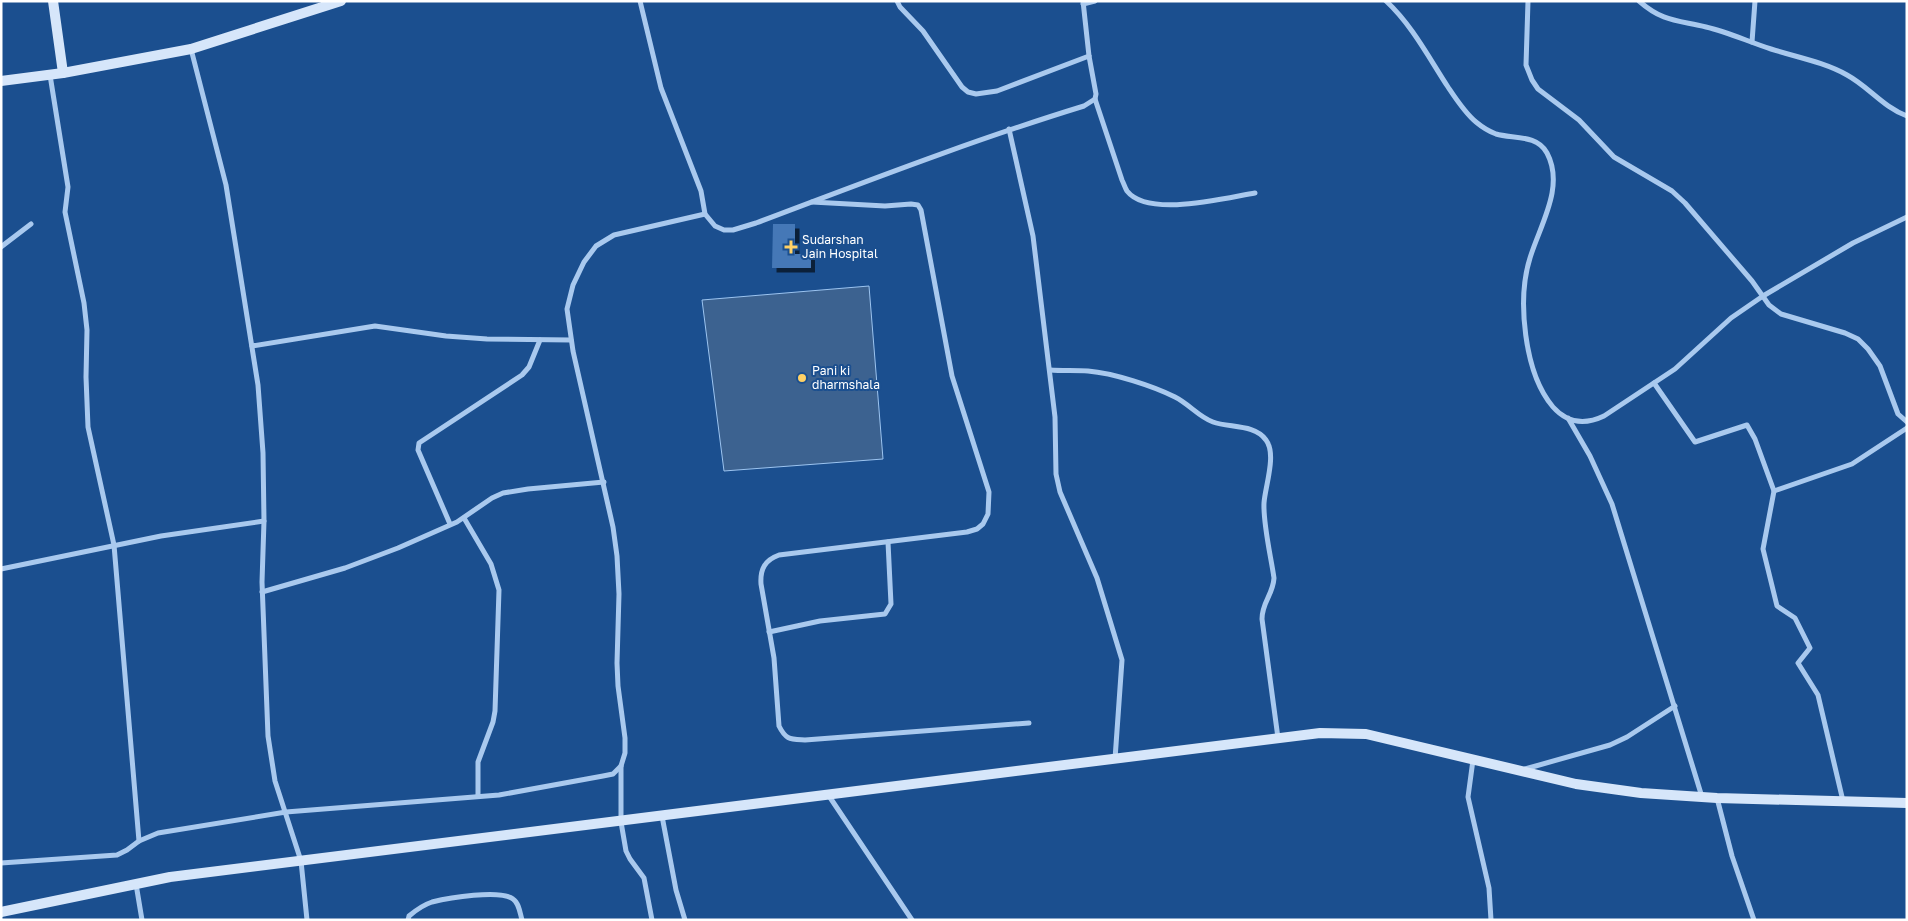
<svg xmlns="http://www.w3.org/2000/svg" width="1908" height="921" font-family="'Golos Text',sans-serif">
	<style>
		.water { fill: #3c6290; stroke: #9cc4f0 }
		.building { fill: #4478b7; filter: url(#shadow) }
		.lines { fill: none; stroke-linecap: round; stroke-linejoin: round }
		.street { stroke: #a9c9ee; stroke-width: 5 }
		.secondary { stroke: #d6e6fa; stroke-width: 10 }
		.poi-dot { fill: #ffd166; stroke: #1b4f8f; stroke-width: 2 }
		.labels { text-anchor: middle; stroke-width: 4; stroke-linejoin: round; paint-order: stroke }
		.poi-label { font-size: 12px; fill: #fff; stroke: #1b4f8f; text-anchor: start }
	</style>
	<defs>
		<filter id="shadow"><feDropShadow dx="4.5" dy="4.5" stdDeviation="0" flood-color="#0009"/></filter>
	</defs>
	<rect width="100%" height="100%" fill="#1b4f8f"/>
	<polygon class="water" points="869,286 883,459 724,471 702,300"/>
	<polygon class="building" points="773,224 795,224 795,254 811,254 811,268 772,268"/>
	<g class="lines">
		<g class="street">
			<path d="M640 1 661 88 701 191 705 214 715 226 724 230H733L756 223C865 182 973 140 1084 106L1095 99"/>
			<polyline points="897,1 900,7 923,31 962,87 968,92 976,94 997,91 1089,56"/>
			<path d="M1083 1 1089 56 1096 94 1095 99 1122 180C1124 184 1125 188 1127 191 1148 218 1225 198 1255 193"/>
			<path d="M1386 1C1412 25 1429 58 1448 87 1456 99 1465 113 1476 122 1482 127 1488 131 1496 134 1512 139 1537 134 1547 153 1565 187 1540 225 1530 258 1517 299 1524 373 1553 407 1568 424 1585 425 1604 416L1675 369 1731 318 1763 296 1853 243 1907 217"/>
			<polyline points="1528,1 1526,65 1532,80 1538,89 1579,120 1614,157 1672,191 1685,203 1752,281 1769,305 1781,314 1845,333 1858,339 1868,349 1880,366 1898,414 1907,422"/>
			<path d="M1639 1C1663 22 1677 20 1706 27 1728 32 1749 42 1771 49 1796 57 1824 62 1847 75 1869 87 1883 107 1907 116"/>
			<polyline points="1083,4 1095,1"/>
			<polyline points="1752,42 1755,1"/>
			<polyline points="191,49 226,185 258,385 263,453 264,521 262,582 268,736 275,781 301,861 307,920"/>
			<polyline points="50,75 68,187 65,212 84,303 87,330 86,377 88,427 114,545 139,841"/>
			<polyline points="1009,129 1033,236 1055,417 1056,474 1060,492 1097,578 1122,660 1115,759"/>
			<path d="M812 202 885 206 911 204 918 205 921 210 952 376 989 492 988 514 983 524 977 529 967 532 779 555C765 560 760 569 761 584L774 658 779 726C786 740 790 739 805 740L1029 723"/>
			<polyline points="1,247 31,224"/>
			<polyline points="252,346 375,326 446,336 487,339 571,340"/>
			<path d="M1050 370C1063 371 1076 370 1088 371 1113 373 1153 386 1175 397 1189 404 1199 417 1213 422 1229 428 1255 424 1266 440 1277 454 1265 487 1264 503 1263 524 1271 557 1274 578 1273 595 1262 602 1262 619L1278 738"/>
			<polyline points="1654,383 1695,442 1747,425 1755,439 1774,491"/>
			<polyline points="1568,418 1590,456 1612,504 1702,797"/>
			<polyline points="464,518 491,564 499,590 495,711 493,722 478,762 478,796"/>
			<polyline points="450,524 418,450 419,443 522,375 529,367 540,340"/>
			<polyline points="1,569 161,536 264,521"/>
			<polyline points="262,592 345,568 398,548 457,522 492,498 503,493 528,489 604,482"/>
			<polyline points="769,632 820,621 885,614 891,604 888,542"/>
			<polyline points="1473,760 1468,797 1489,888 1491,920"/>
			<polyline points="1525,769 1610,745 1627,737 1675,706"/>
			<polyline points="829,796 912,920"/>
			<polyline points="1717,798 1732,856 1754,920"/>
			<polyline points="1843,801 1818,695 1798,663 1810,648 1795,618 1777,606 1763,549 1774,491 1852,464 1907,428"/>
			<polyline points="662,816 676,890 685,920"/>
			<polyline points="1,863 117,855 127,850 139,841 158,833 286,812 499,795 603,776 613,774 621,766"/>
			<polyline points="136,884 142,920"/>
			<path d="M408 920 409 916C416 910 423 905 432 902 448 898 500 889 513 899 519 903 520 913 522 920"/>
			<polyline points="652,920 644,878 630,859 626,851 621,822 621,766 625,753 625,738 618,686 617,663 619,594 617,556 613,527 573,351 567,309 573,285 584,262 596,246 614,235 705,214"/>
		</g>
		<g class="secondary">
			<polyline points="53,1 63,73 191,49 341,1"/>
			<polyline points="1,81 63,73"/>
			<polyline points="1,912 170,877 1320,733 1366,734 1576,784 1641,793 1717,798 1907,803"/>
		</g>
	</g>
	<g class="poi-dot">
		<path d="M788.5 239.5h5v5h5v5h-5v5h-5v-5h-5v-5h5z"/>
		<circle cx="802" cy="378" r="5"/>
	</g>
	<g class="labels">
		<g class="poi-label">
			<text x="802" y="244">Sudarshan<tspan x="802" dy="14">Jain Hospital</tspan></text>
			<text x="812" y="375">Pani ki<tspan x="812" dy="14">dharmshala</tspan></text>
		</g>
	</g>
	<rect width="1908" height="921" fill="none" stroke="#ffffff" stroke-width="5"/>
</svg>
